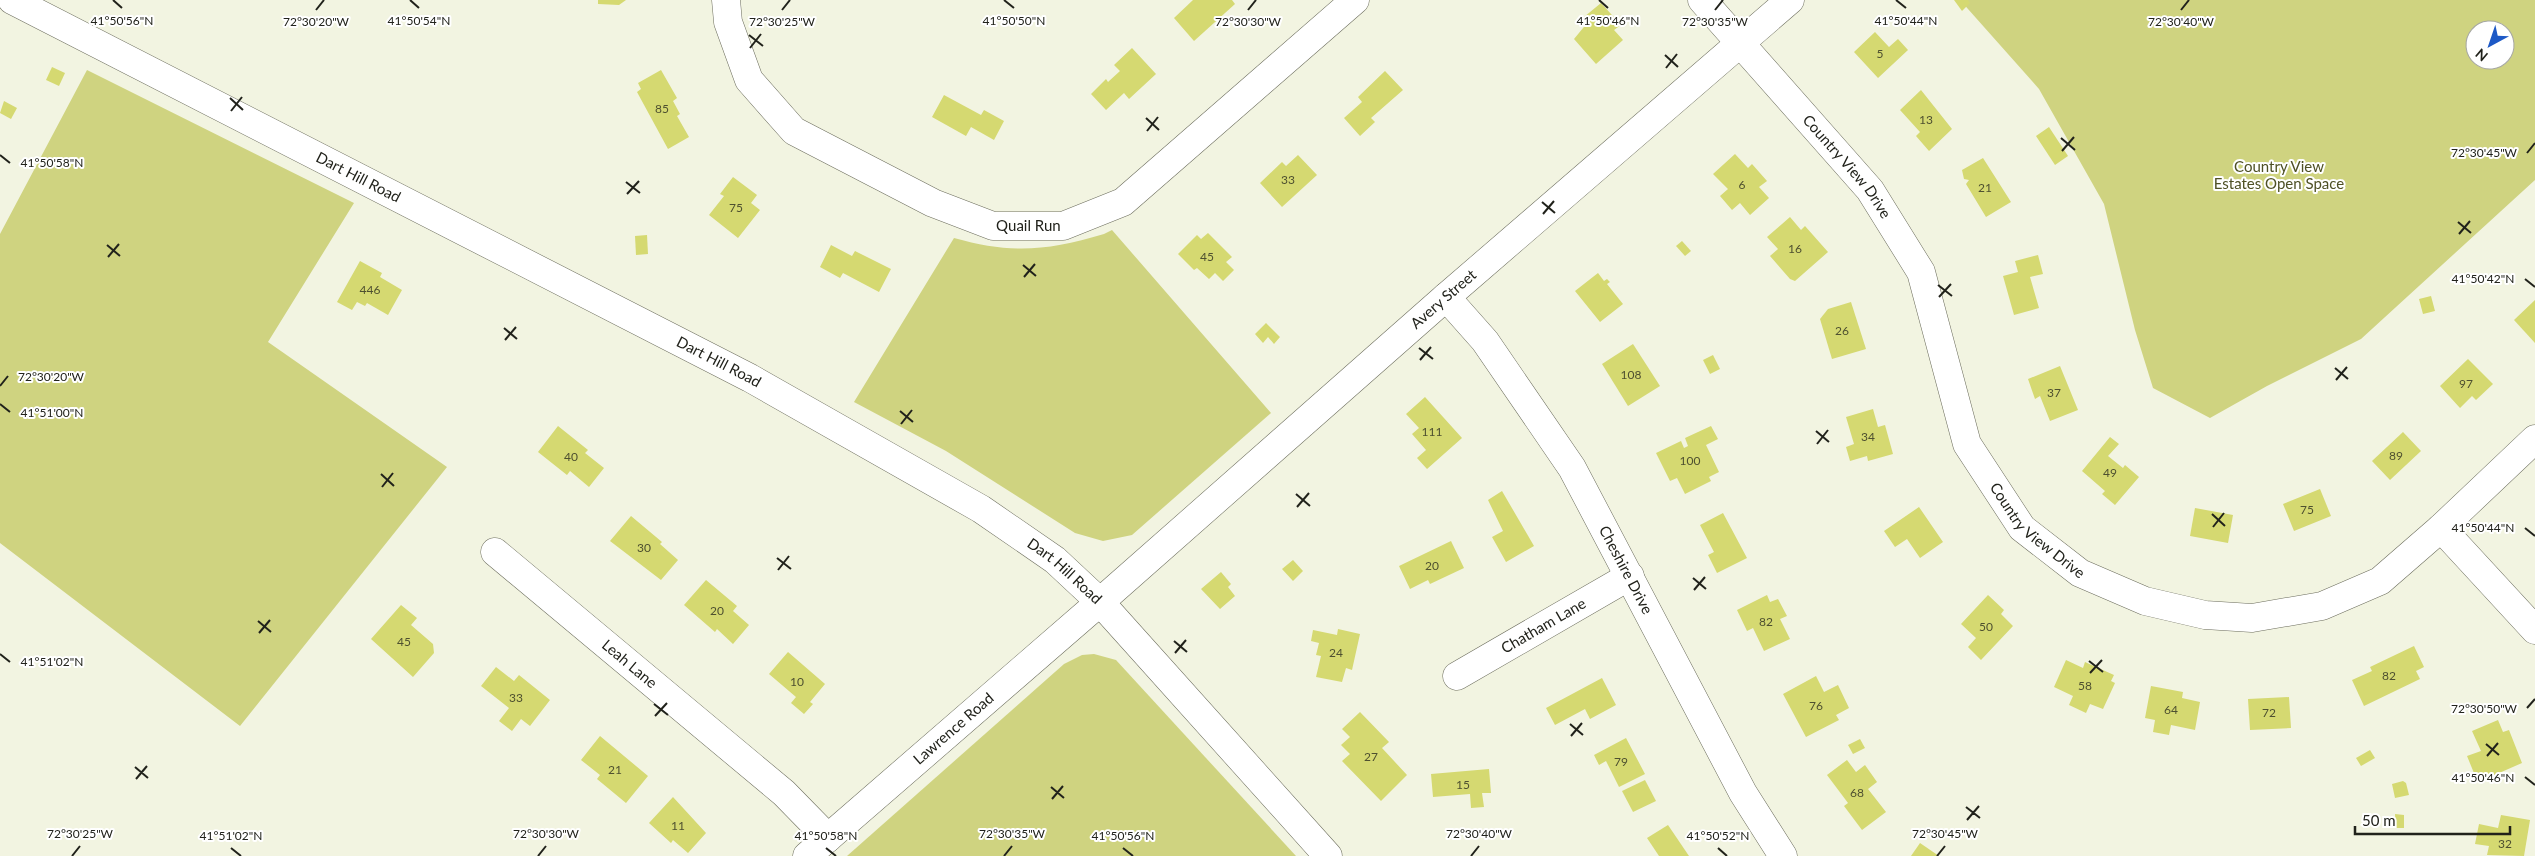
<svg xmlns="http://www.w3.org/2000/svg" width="2535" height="856" font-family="Lato,sans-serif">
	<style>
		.green { fill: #cfd380; fill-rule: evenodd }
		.building { fill: #d5d971 }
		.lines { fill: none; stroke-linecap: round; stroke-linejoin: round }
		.minor-casing { stroke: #6c6d5d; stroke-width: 29 }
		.major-casing { stroke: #6c6d5d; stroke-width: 29 }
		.minor { stroke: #fff; stroke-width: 28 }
		.major { stroke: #fff; stroke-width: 28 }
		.ticks { fill: none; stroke: #21221b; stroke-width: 2 }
		.labels { text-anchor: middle; stroke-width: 4; stroke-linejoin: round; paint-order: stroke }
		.number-label { font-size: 12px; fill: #4e5030 }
		.park-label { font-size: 15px; fill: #4e5025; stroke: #fff }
		.street-label { font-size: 15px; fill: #21221b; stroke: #fff }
		.ticks-label { font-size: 12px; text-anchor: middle; fill: #21221b; stroke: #fff; stroke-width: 4; stroke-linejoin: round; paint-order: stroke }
	</style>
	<rect width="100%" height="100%" fill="#f2f4e1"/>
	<g class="green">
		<path d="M1960 0H2535V180L2361 339 2267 386 2210 418 2153 388 2135 330 2104 204 2039 89ZM2475 30H2505V60H2475Z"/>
		<polygon points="87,70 354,203 268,342 447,467 240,726 0,543 0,234"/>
		<path d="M1112 230 1271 413 1132 535 1103 541 1075 533 946 451 854 402 954 238C1011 254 1047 251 1104 234Z"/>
		<polygon points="1094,654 1116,660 1296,856 847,856 1064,664 1082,655"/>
	</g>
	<g class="building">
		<polygon points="598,0 626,0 619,5 598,4"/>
		<polygon points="1193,0 1232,0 1235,4 1194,41 1174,18"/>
		<polygon points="1954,0 1968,0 1970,3 1962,11"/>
		<polygon points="1601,3 1621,25 1614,30 1623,40 1596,64 1574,39 1588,22 1584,17"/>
		<polygon points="1875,32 1889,47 1898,39 1908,50 1878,78 1854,52"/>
		<polygon points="1132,48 1156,74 1129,99 1124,93 1106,110 1091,94 1106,79 1108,82 1120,71 1114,65"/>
		<polygon points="52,67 65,73 59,86 46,80"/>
		<polygon points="661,70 677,98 673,101 680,114 677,116 689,137 668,149 637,92 641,89 638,83"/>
		<polygon points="1385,71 1403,90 1371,118 1375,122 1360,136 1344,118 1362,102 1358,97"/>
		<polygon points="1921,90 1952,129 1929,151 1916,136 1920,132 1900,110"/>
		<polygon points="944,95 981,115 984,110 1004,121 994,140 971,127 966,136 932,117"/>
		<polygon points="4,101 17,108 11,119 0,113"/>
		<polygon points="2049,127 2068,156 2055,165 2036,136"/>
		<polygon points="1735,154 1748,168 1752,164 1767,181 1759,187 1769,198 1750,215 1740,203 1732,210 1720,196 1728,189 1713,174"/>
		<polygon points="1298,155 1317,175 1282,207 1260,183 1282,162 1286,166"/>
		<polygon points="1983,158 2011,202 1986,217 1966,184 1969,180 1964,179 1962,170"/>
		<polygon points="733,177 757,195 751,203 760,210 738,238 709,215 724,196 720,194"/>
		<polygon points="1790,217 1801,230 1805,226 1828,252 1795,281 1790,279 1770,256 1778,249 1767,237"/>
		<polygon points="1208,233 1232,257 1226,262 1234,270 1223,281 1215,273 1209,279 1197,268 1194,270 1178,254 1197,235 1201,239"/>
		<polygon points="647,235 648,254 636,255 635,236"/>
		<polygon points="1682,241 1691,251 1685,256 1676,246"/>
		<polygon points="831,245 852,256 855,251 891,269 879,292 843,273 840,278 820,267"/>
		<polygon points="2038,255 2043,274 2030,277 2039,308 2014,315 2003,276 2018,272 2015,261"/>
		<polygon points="360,261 382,273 380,277 402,290 388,315 367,303 365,306 357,302 352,310 337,302"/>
		<polygon points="1598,273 1604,281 1607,279 1610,282 1607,284 1623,304 1600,322 1575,291"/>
		<polygon points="2431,296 2435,311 2423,314 2419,299"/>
		<polygon points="2535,300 2535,343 2514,320"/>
		<polygon points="1851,302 1866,349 1832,359 1820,319 1828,309"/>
		<polygon points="1266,323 1280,337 1274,344 1268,337 1263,343 1255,334"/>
		<polygon points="1633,344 1660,386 1628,406 1602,364"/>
		<polygon points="1713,355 1720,369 1710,374 1703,360"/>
		<polygon points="2468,359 2493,384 2476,400 2472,396 2460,408 2440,386"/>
		<polygon points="2060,366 2078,410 2050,421 2040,396 2035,399 2028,379"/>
		<polygon points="1425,397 1462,438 1427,469 1417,458 1426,450 1412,434 1419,428 1406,414"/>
		<polygon points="1873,409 1878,427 1885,425 1893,454 1868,461 1867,456 1850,461 1846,447 1854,444 1846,417"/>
		<polygon points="558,426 588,450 585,453 604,468 589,487 570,471 567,475 538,452"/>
		<polygon points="1711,426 1718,439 1706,445 1719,472 1709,477 1711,481 1685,494 1677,478 1670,481 1656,453 1681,441 1684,448 1688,446 1685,438"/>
		<polygon points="2403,432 2421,451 2390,480 2372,461"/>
		<polygon points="2110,437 2119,444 2108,456 2123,468 2125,465 2139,477 2115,505 2102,494 2105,491 2082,471"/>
		<polygon points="2320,489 2331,516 2294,531 2283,504"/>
		<polygon points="1502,491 1534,546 1506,562 1492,537 1503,531 1488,500"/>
		<polygon points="1919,507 1943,542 1920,558 1907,539 1895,547 1884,531"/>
		<polygon points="2195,508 2233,515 2228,543 2190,536"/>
		<polygon points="1723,513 1747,558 1717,573 1708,555 1714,552 1700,525"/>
		<polygon points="631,516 662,542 660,544 678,560 661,580 610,541"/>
		<polygon points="1451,541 1464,568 1430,584 1428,580 1410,589 1399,566"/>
		<polygon points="1293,560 1303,571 1293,581 1282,569"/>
		<polygon points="1221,572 1231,584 1228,587 1235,596 1220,609 1201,589"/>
		<polygon points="706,580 737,606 733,611 749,625 733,644 717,629 715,632 684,605"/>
		<polygon points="1767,595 1770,602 1778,599 1787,616 1780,619 1790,639 1764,651 1753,628 1747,631 1737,610"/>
		<polygon points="1988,595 2004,610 2001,614 2013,626 1981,660 1968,647 1976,638 1961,624"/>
		<polygon points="401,605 417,618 411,625 433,644 434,653 413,677 371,639"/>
		<polygon points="1338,629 1360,634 1352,670 1346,668 1342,682 1316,677 1321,656 1316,655 1319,643 1311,641 1313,630 1337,635"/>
		<polygon points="2414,646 2424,667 2416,671 2420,679 2364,706 2352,680 2372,671 2370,667"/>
		<polygon points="788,652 825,684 810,702 813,704 804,714 791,703 796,697 769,674"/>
		<polygon points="2066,660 2083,668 2085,662 2114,675 2111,681 2115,683 2103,709 2090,704 2086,713 2069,705 2073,696 2054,687"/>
		<polygon points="496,667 514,681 519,675 550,700 530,726 521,719 512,731 499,721 509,708 481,686"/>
		<polygon points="1816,676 1824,692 1838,685 1849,708 1836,715 1839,720 1806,737 1783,694"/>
		<polygon points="1602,678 1616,705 1590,719 1585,709 1555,725 1546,708"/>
		<polygon points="2151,686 2183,692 2182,698 2200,702 2195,730 2171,725 2169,735 2153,732 2155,720 2145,718"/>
		<polygon points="2289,697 2291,728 2250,730 2248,699"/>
		<polygon points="1360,712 1389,742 1382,748 1407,775 1381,801 1342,761 1350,754 1341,745 1350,737 1342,729"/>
		<polygon points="2498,720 2503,732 2509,730 2522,763 2490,777 2488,773 2476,778 2467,756 2481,751 2472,731"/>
		<polygon points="600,736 648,776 626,803 597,779 600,775 581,760"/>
		<polygon points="1626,738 1645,774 1619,787 1606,761 1599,765 1594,755"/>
		<polygon points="1860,739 1865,748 1853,754 1848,745"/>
		<polygon points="2370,750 2375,758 2361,766 2356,758"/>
		<polygon points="1847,760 1856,772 1865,765 1877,782 1868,789 1886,812 1862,830 1844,806 1848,803 1827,775"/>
		<polygon points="1489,769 1491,793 1482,793 1484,807 1471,808 1470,794 1433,797 1431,774"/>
		<polygon points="1645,780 1656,801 1633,812 1622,791"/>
		<polygon points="2403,781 2406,783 2409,795 2395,798 2392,784"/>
		<polygon points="673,797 706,833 688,853 673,840 671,843 649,823"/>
		<polygon points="2395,814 2404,815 2404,828 2396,828"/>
		<polygon points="2501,815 2530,820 2524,856 2487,855 2489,846 2475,844 2479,824 2498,828"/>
		<polygon points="1668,825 1689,856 1659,856 1647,838"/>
		<polygon points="1920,843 1939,856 1911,856"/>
	</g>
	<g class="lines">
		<g class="minor-casing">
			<g id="minor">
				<path id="s1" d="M726 0 728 22 749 80 794 131 933 203 993 226H1063L1123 202 1355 0"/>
				<path id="s2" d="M1702 0 1870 190 1921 272 1967 444 2022 528 2080 573 2145 601 2205 615 2252 618 2322 606 2380 581 2441 528 2535 439"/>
				<path id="s3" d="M1446 297 1485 341 1572 468 1743 793 1783 856"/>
				<polyline points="2441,528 2535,630"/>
				<path id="s4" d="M495 552 784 793 828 838"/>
				<path id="s5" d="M1457 676 1630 576"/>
				<path id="s6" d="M807 856 1100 602 1328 856"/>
			</g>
		</g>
		<g class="major-casing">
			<g id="major">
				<path id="s7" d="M12 0 750 378 981 509 1055 560 1100 602 1446 297 1790 0"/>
			</g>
		</g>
		<use href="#minor" class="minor"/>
		<use href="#major" class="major"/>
	</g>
	<path class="ticks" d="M113 0 122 8M410 0 419 8M1004 0 1014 8M1599 0 1608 8M1896 0 1906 8M316 10 324 0M782 10 790 0M1248 10 1256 0M1715 10 1723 0M2181 10 2189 0M749 35 763 46M750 48 761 34M1665 55 1678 67M1666 68 1677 54M230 98 243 110M231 111 242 97M1146 118 1159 130M1147 131 1158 117M2061 138 2075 150M2062 151 2074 137M2527 153 2535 143M0 155 10 163M626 182 640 193M627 194 639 181M1542 202 1555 213M1543 214 1554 201M2458 222 2471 233M2459 234 2470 221M107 245 120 256M108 257 119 244M1023 265 1036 276M1024 277 1035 264M2525 279 2535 287M1938 285 1952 296M1939 297 1951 284M504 328 517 339M505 340 516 327M1419 348 1433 359M1420 360 1431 347M2335 368 2348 379M2336 380 2347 367M0 386 8 376M0 404 10 412M900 411 913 422M901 424 912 410M1816 431 1829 442M1817 444 1828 430M381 474 394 486M382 487 393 473M1296 494 1310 506M1297 507 1309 493M2212 514 2225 526M2213 527 2224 513M2525 528 2535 536M777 558 791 569M778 570 789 556M1693 578 1706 589M1694 590 1705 577M258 621 271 632M259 633 270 620M1174 641 1187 652M1175 653 1186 640M0 654 10 662M2089 661 2103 672M2090 673 2102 660M654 704 668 715M2527 708 2535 699M655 716 667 703M1570 724 1583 735M1571 736 1582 723M2486 744 2499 755M2487 756 2498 743M135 767 148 778M2525 777 2535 785M136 779 147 766M1051 787 1064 798M1052 799 1063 786M1966 807 1980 818M1967 820 1979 806M231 848 241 856M826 848 836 856M1123 848 1133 856M1718 848 1727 856M72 856 80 846M538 856 546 846M1004 856 1012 846M1471 856 1479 846M1937 856 1945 846"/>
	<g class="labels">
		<g class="number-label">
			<text x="1880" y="58">5</text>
			<text x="662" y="113">85</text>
			<text x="1926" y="124">13</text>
			<text x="1288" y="184">33</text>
			<text x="1742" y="189">6</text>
			<text x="1985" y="192">21</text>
			<text x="736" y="212">75</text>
			<text x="1795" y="253">16</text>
			<text x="1207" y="261">45</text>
			<text x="370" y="294">446</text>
			<text x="1842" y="335">26</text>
			<text x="1631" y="379">108</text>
			<text x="2466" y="388">97</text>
			<text x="2054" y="397">37</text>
			<text x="1432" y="436">111</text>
			<text x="1868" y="441">34</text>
			<text x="2396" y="460">89</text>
			<text x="571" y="461">40</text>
			<text x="1690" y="465">100</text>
			<text x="2110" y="477">49</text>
			<text x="2307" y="514">75</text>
			<text x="644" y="552">30</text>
			<text x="1432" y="570">20</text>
			<text x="717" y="615">20</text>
			<text x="1766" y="626">82</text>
			<text x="1986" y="631">50</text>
			<text x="404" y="646">45</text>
			<text x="1336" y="657">24</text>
			<text x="2389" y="680">82</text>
			<text x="797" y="686">10</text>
			<text x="2085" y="690">58</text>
			<text x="516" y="702">33</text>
			<text x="1816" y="710">76</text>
			<text x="2171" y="714">64</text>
			<text x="2269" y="717">72</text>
			<text x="1371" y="761">27</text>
			<text x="1621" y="766">79</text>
			<text x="615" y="774">21</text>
			<text x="1463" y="789">15</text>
			<text x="1857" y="797">68</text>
			<text x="678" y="830">11</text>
			<text x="2505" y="848">32</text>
		</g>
		<g class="park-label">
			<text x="2279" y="172">Country View<tspan x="2279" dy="17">Estates Open Space</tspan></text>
		</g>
		<g class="street-label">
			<text dy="5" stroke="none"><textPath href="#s2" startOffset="221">Country View Drive</textPath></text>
			<text dy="5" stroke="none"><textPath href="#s7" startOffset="389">Dart Hill Road</textPath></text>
			<text dy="5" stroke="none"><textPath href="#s1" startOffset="408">Quail Run</textPath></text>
			<text dy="5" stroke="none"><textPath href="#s7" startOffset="1704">Avery Street</textPath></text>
			<text dy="5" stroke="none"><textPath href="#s7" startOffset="794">Dart Hill Road</textPath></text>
			<text dy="5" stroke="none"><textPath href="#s2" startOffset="641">Country View Drive</textPath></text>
			<text dy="5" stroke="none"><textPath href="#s3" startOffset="328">Cheshire Drive</textPath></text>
			<text dy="5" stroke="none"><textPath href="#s7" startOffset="1199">Dart Hill Road</textPath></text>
			<text dy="5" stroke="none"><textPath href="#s5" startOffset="100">Chatham Lane</textPath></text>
			<text dy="5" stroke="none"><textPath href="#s4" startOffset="175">Leah Lane</textPath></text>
			<text dy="5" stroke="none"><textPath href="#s6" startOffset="194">Lawrence Road</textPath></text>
		</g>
	</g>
	<g class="ticks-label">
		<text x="122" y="25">41°50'56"N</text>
		<text x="419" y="25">41°50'54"N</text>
		<text x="1014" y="25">41°50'50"N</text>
		<text x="1608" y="25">41°50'46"N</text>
		<text x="1906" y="25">41°50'44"N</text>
		<text x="316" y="26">72°30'20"W</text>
		<text x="782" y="26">72°30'25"W</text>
		<text x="1248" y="26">72°30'30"W</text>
		<text x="1715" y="26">72°30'35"W</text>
		<text x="2181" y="26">72°30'40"W</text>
		<text x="2484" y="157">72°30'45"W</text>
		<text x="52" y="167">41°50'58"N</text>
		<text x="2483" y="283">41°50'42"N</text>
		<text x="51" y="381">72°30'20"W</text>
		<text x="52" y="417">41°51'00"N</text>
		<text x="2483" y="532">41°50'44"N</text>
		<text x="52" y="666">41°51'02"N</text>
		<text x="2484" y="713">72°30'50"W</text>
		<text x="2483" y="782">41°50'46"N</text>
		<text x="80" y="838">72°30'25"W</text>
		<text x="546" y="838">72°30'30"W</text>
		<text x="1012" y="838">72°30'35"W</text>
		<text x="1479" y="838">72°30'40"W</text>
		<text x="1945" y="838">72°30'45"W</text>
		<text x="231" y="840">41°51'02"N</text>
		<text x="826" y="840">41°50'58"N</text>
		<text x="1123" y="840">41°50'56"N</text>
		<text x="1718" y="840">41°50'52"N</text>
	</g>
	<g transform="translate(2490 45) rotate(220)"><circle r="24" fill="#ffffff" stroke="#a6a7a4"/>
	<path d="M0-4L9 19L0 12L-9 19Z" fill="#1d59c6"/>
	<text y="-8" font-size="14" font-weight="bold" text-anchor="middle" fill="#21221b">N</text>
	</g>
	<path d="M2355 826v8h155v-8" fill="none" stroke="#21221b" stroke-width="2.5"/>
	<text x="2362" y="826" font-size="15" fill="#21221b" stroke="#ffffff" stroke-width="4" paint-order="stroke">50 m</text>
</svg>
